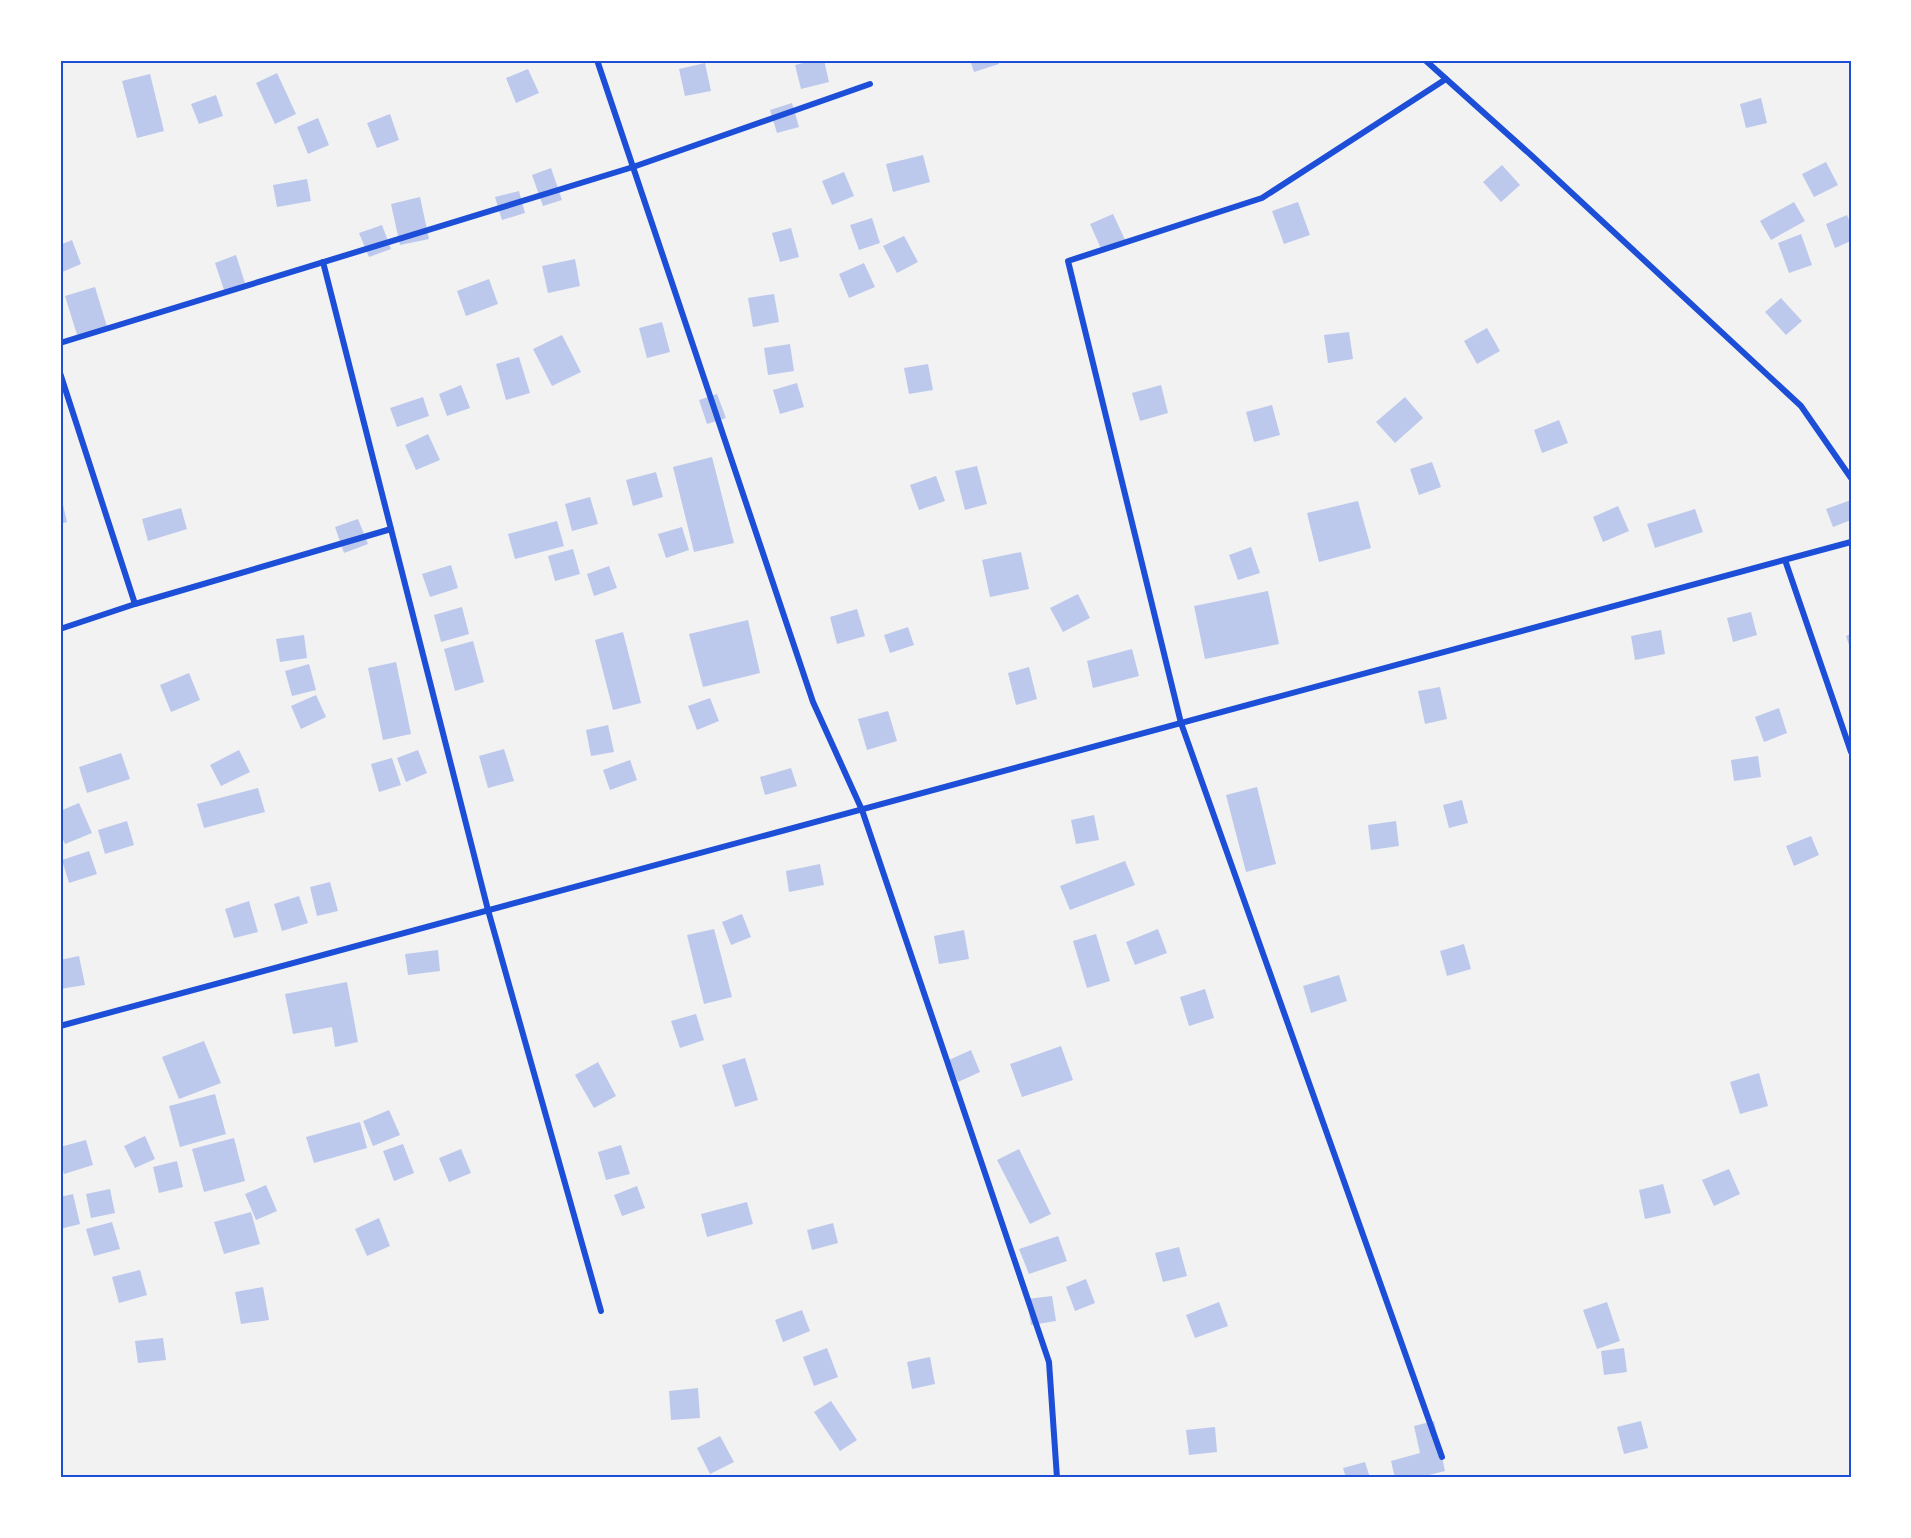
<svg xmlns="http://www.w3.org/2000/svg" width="1911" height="1538" font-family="Karla,sans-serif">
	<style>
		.building { fill: #bdc9ec }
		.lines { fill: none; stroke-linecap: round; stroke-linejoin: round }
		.minor { stroke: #1d4ed8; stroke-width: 6 }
		.neatline { fill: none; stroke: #1d4ed8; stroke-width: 2 }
	</style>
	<rect width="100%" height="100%" fill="#f2f2f2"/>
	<g class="building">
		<polygon points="815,60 824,60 829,82 801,89 795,65"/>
		<polygon points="970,60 998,60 999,64 974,72"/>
		<polygon points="705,63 711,91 685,96 679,69"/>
		<polygon points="528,69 539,93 516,103 506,78"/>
		<polygon points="277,73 296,114 275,124 256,83"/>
		<polygon points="150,74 164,131 137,138 122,81"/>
		<polygon points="216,95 223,116 199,124 191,104"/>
		<polygon points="1761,98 1767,123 1746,128 1740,104"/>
		<polygon points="792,103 799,127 777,133 770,110"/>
		<polygon points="390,114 399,140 377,148 367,123"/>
		<polygon points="318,118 329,145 308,154 297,127"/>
		<polygon points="923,155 930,182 893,192 886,164"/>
		<polygon points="1826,162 1838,185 1814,197 1802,174"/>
		<polygon points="1502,165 1520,185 1501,202 1483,182"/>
		<polygon points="551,168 562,200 543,206 532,175"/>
		<polygon points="844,172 854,196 832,205 822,181"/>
		<polygon points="307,179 311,201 277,207 273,185"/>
		<polygon points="519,191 525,213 502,220 495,197"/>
		<polygon points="420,197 429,239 400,245 391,204"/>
		<polygon points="1298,202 1310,235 1284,244 1272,211"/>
		<polygon points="1794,202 1805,221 1771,240 1760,221"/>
		<polygon points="1113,214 1126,242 1103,253 1090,224"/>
		<polygon points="1847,215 1851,225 1851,241 1835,248 1826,224"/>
		<polygon points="872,218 880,243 859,250 850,225"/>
		<polygon points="382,225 391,249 369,257 359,233"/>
		<polygon points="791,228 799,257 780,262 772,233"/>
		<polygon points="1801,234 1812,265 1789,273 1778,243"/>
		<polygon points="904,236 918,262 897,273 883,246"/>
		<polygon points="72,240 81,264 60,273 60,245"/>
		<polygon points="236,255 245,283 224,290 215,263"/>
		<polygon points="575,259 580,286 548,293 542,266"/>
		<polygon points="864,263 875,287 849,298 839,274"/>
		<polygon points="489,279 498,304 466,316 457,291"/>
		<polygon points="95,287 108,330 78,338 65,296"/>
		<polygon points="774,294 779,322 753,327 748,298"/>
		<polygon points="1781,298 1802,321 1786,335 1765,312"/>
		<polygon points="662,322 670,352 647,358 639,328"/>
		<polygon points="1487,328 1500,351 1477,364 1464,341"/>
		<polygon points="1349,332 1353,359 1328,363 1324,335"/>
		<polygon points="562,335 581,372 552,386 533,349"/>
		<polygon points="790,344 794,371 768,375 764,348"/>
		<polygon points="519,357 530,393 506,400 496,364"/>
		<polygon points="928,364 933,390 909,394 904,368"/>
		<polygon points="797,383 804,407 780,414 773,390"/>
		<polygon points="461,385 470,408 447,416 439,394"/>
		<polygon points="1161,385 1168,413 1140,421 1132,393"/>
		<polygon points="717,394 726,418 707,424 699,400"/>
		<polygon points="423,397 429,416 397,427 390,408"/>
		<polygon points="1405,397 1423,418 1395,443 1376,422"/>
		<polygon points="1272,405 1280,435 1254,442 1246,412"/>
		<polygon points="1559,420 1568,443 1542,453 1534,430"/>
		<polygon points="428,434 440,460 416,470 405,445"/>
		<polygon points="712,457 734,543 694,552 673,467"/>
		<polygon points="1432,462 1441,487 1419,495 1410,469"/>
		<polygon points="977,466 987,504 965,510 955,471"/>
		<polygon points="656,472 663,497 633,506 626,480"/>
		<polygon points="936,476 945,501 919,510 910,485"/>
		<polygon points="60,492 67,522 60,524"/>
		<polygon points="590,497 598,524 572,531 565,504"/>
		<polygon points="1851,500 1851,520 1833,527 1826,509"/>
		<polygon points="1358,501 1371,548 1319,562 1307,513"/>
		<polygon points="1618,506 1629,531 1603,542 1593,517"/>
		<polygon points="181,508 187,529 148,541 142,519"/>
		<polygon points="1695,509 1703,532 1655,548 1647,524"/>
		<polygon points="358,519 368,544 344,553 335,527"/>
		<polygon points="557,521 564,546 515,559 508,534"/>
		<polygon points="682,527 689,550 666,558 658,534"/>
		<polygon points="1251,547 1260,573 1238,580 1229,555"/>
		<polygon points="573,549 580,574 555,581 548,556"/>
		<polygon points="1021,552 1029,589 990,597 982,560"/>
		<polygon points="451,565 458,588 430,597 422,574"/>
		<polygon points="609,566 617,588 594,596 587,574"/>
		<polygon points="1268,591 1279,644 1205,659 1194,606"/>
		<polygon points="1078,594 1090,618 1063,632 1050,608"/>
		<polygon points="462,607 469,634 441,642 434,615"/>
		<polygon points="857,609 865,636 837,644 830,617"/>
		<polygon points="1751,612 1757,635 1733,642 1727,618"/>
		<polygon points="748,620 760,673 703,687 689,634"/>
		<polygon points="908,627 914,645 890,653 884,635"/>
		<polygon points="1661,630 1665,654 1635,660 1631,636"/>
		<polygon points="623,632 641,703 613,710 595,640"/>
		<polygon points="1851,634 1851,651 1846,636"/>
		<polygon points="304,635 307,658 280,662 276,639"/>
		<polygon points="473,641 484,682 455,691 444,649"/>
		<polygon points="1132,649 1139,676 1093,688 1087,661"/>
		<polygon points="396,662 411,734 383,740 368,668"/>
		<polygon points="309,664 316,690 292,696 285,671"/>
		<polygon points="1029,667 1037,699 1016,705 1008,673"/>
		<polygon points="189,673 200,700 171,712 160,685"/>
		<polygon points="1440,687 1447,719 1425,724 1418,691"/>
		<polygon points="316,695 326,717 301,729 291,706"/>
		<polygon points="710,698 719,721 697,730 688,706"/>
		<polygon points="1779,708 1787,733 1764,742 1755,717"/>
		<polygon points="888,711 897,741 867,750 858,719"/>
		<polygon points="608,725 614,752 591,756 586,730"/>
		<polygon points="504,749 514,781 488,788 479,756"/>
		<polygon points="239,750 250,772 221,786 210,765"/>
		<polygon points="418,750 427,773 406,782 397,758"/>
		<polygon points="121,753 130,779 87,793 79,767"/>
		<polygon points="1758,756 1761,777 1734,781 1731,760"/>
		<polygon points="392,758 401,785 379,792 371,764"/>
		<polygon points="630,760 637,780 610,790 603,770"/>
		<polygon points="791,768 797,786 765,795 760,777"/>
		<polygon points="1257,787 1276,864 1246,872 1226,795"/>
		<polygon points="258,788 265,812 204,828 197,804"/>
		<polygon points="1462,800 1468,823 1449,828 1443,805"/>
		<polygon points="79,803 92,833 65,844 60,833 60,811"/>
		<polygon points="1094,815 1099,840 1076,844 1071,820"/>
		<polygon points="127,821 134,845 105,854 98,830"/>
		<polygon points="1396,821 1399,846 1371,850 1368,825"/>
		<polygon points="1811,836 1819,855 1794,866 1786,846"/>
		<polygon points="89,851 97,874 69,883 62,860"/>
		<polygon points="1125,861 1135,885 1070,910 1060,886"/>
		<polygon points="820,864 824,885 789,892 786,871"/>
		<polygon points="330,882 338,911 317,916 310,887"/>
		<polygon points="299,896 308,923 282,931 274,904"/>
		<polygon points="249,901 258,932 234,938 225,909"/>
		<polygon points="742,914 751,937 731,945 722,922"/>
		<polygon points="714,929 732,997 704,1004 687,935"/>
		<polygon points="1158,929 1167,953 1135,965 1126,942"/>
		<polygon points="964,930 969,959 939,964 934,936"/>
		<polygon points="1096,934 1110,981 1087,988 1073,941"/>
		<polygon points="1464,944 1471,969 1447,976 1440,951"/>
		<polygon points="438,950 440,971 408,975 405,954"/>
		<polygon points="79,956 85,985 60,989 60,960"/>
		<polygon points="1339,975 1347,1001 1311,1013 1303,986"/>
		<polygon points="347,982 358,1042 335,1047 332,1027 293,1034 285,994"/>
		<polygon points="1205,989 1214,1018 1189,1026 1180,997"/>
		<polygon points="696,1014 704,1040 680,1048 671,1021"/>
		<polygon points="204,1041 221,1083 179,1099 162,1057"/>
		<polygon points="1061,1046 1073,1080 1022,1097 1010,1064"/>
		<polygon points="971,1050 980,1072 958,1082 949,1060"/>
		<polygon points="745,1058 758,1100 735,1107 722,1065"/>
		<polygon points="598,1062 616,1096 594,1108 575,1075"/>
		<polygon points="1759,1073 1768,1106 1740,1114 1730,1082"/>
		<polygon points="215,1094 226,1134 180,1147 169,1106"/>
		<polygon points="389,1110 400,1135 373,1146 363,1121"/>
		<polygon points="360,1122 367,1148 314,1163 306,1137"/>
		<polygon points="145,1136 155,1159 135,1168 124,1146"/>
		<polygon points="234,1138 245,1181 204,1192 192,1149"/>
		<polygon points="86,1140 93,1165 64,1174 60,1158 60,1147"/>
		<polygon points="403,1144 414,1173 394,1181 383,1151"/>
		<polygon points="621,1145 630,1174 606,1180 598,1152"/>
		<polygon points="461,1149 471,1173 449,1182 439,1158"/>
		<polygon points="1019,1149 1051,1214 1030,1224 997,1160"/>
		<polygon points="177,1161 183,1187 159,1193 153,1167"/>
		<polygon points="1729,1169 1740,1194 1714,1206 1702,1180"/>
		<polygon points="1663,1184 1671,1213 1645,1219 1639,1190"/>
		<polygon points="266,1185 277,1211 256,1220 245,1194"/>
		<polygon points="637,1186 645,1208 622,1216 614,1195"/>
		<polygon points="110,1189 115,1213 91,1218 86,1194"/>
		<polygon points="73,1194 80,1224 60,1229 60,1197"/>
		<polygon points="747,1202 753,1224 707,1237 701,1214"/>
		<polygon points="251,1212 260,1244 224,1254 214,1222"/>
		<polygon points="379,1218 390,1246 367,1256 355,1229"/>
		<polygon points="112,1222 120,1249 94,1256 86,1229"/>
		<polygon points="833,1223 838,1243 812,1250 807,1230"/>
		<polygon points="1058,1236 1067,1261 1029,1274 1019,1249"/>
		<polygon points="1179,1247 1187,1276 1163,1282 1155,1253"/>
		<polygon points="140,1270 147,1295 119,1303 112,1277"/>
		<polygon points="1086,1279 1095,1303 1075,1311 1066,1287"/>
		<polygon points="263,1287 269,1320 241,1324 235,1292"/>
		<polygon points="1052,1296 1056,1321 1031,1325 1027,1299"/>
		<polygon points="1219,1302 1228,1326 1195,1338 1186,1315"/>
		<polygon points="1607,1302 1620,1341 1597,1349 1583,1310"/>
		<polygon points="802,1310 810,1331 783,1342 775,1320"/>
		<polygon points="163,1338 166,1360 138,1363 135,1341"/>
		<polygon points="827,1348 838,1377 814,1386 803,1357"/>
		<polygon points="1624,1348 1627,1372 1604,1375 1601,1351"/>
		<polygon points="930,1357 935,1384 912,1389 907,1362"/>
		<polygon points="698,1388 700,1418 671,1420 669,1391"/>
		<polygon points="831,1401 857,1440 840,1451 814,1412"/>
		<polygon points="1434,1421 1445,1471 1425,1476 1426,1478 1395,1478 1391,1461 1420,1453 1414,1426"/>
		<polygon points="1641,1421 1648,1448 1624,1454 1617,1427"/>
		<polygon points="1215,1427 1217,1452 1189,1455 1186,1430"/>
		<polygon points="720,1436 734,1462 710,1474 697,1448"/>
		<polygon points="1365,1462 1370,1478 1346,1478 1343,1468"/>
	</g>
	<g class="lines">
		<g class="minor">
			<polyline points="597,60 813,702 862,810 1049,1362 1057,1478"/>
			<polyline points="1425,60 1532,156 1801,406 1851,478"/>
			<polyline points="323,262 488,910 601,1311"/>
			<polyline points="60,343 633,167 870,84"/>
			<polyline points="60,373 135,604"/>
			<polyline points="1785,560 1851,752"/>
			<polyline points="60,629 135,604 391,529"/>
			<polyline points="60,1026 1851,542"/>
			<polyline points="1442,1457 1181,723 1068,261 1262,198 1446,79"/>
		</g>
	</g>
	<rect width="1911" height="1538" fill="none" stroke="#ffffff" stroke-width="123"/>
	<rect x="62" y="62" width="1788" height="1414" class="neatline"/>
</svg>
